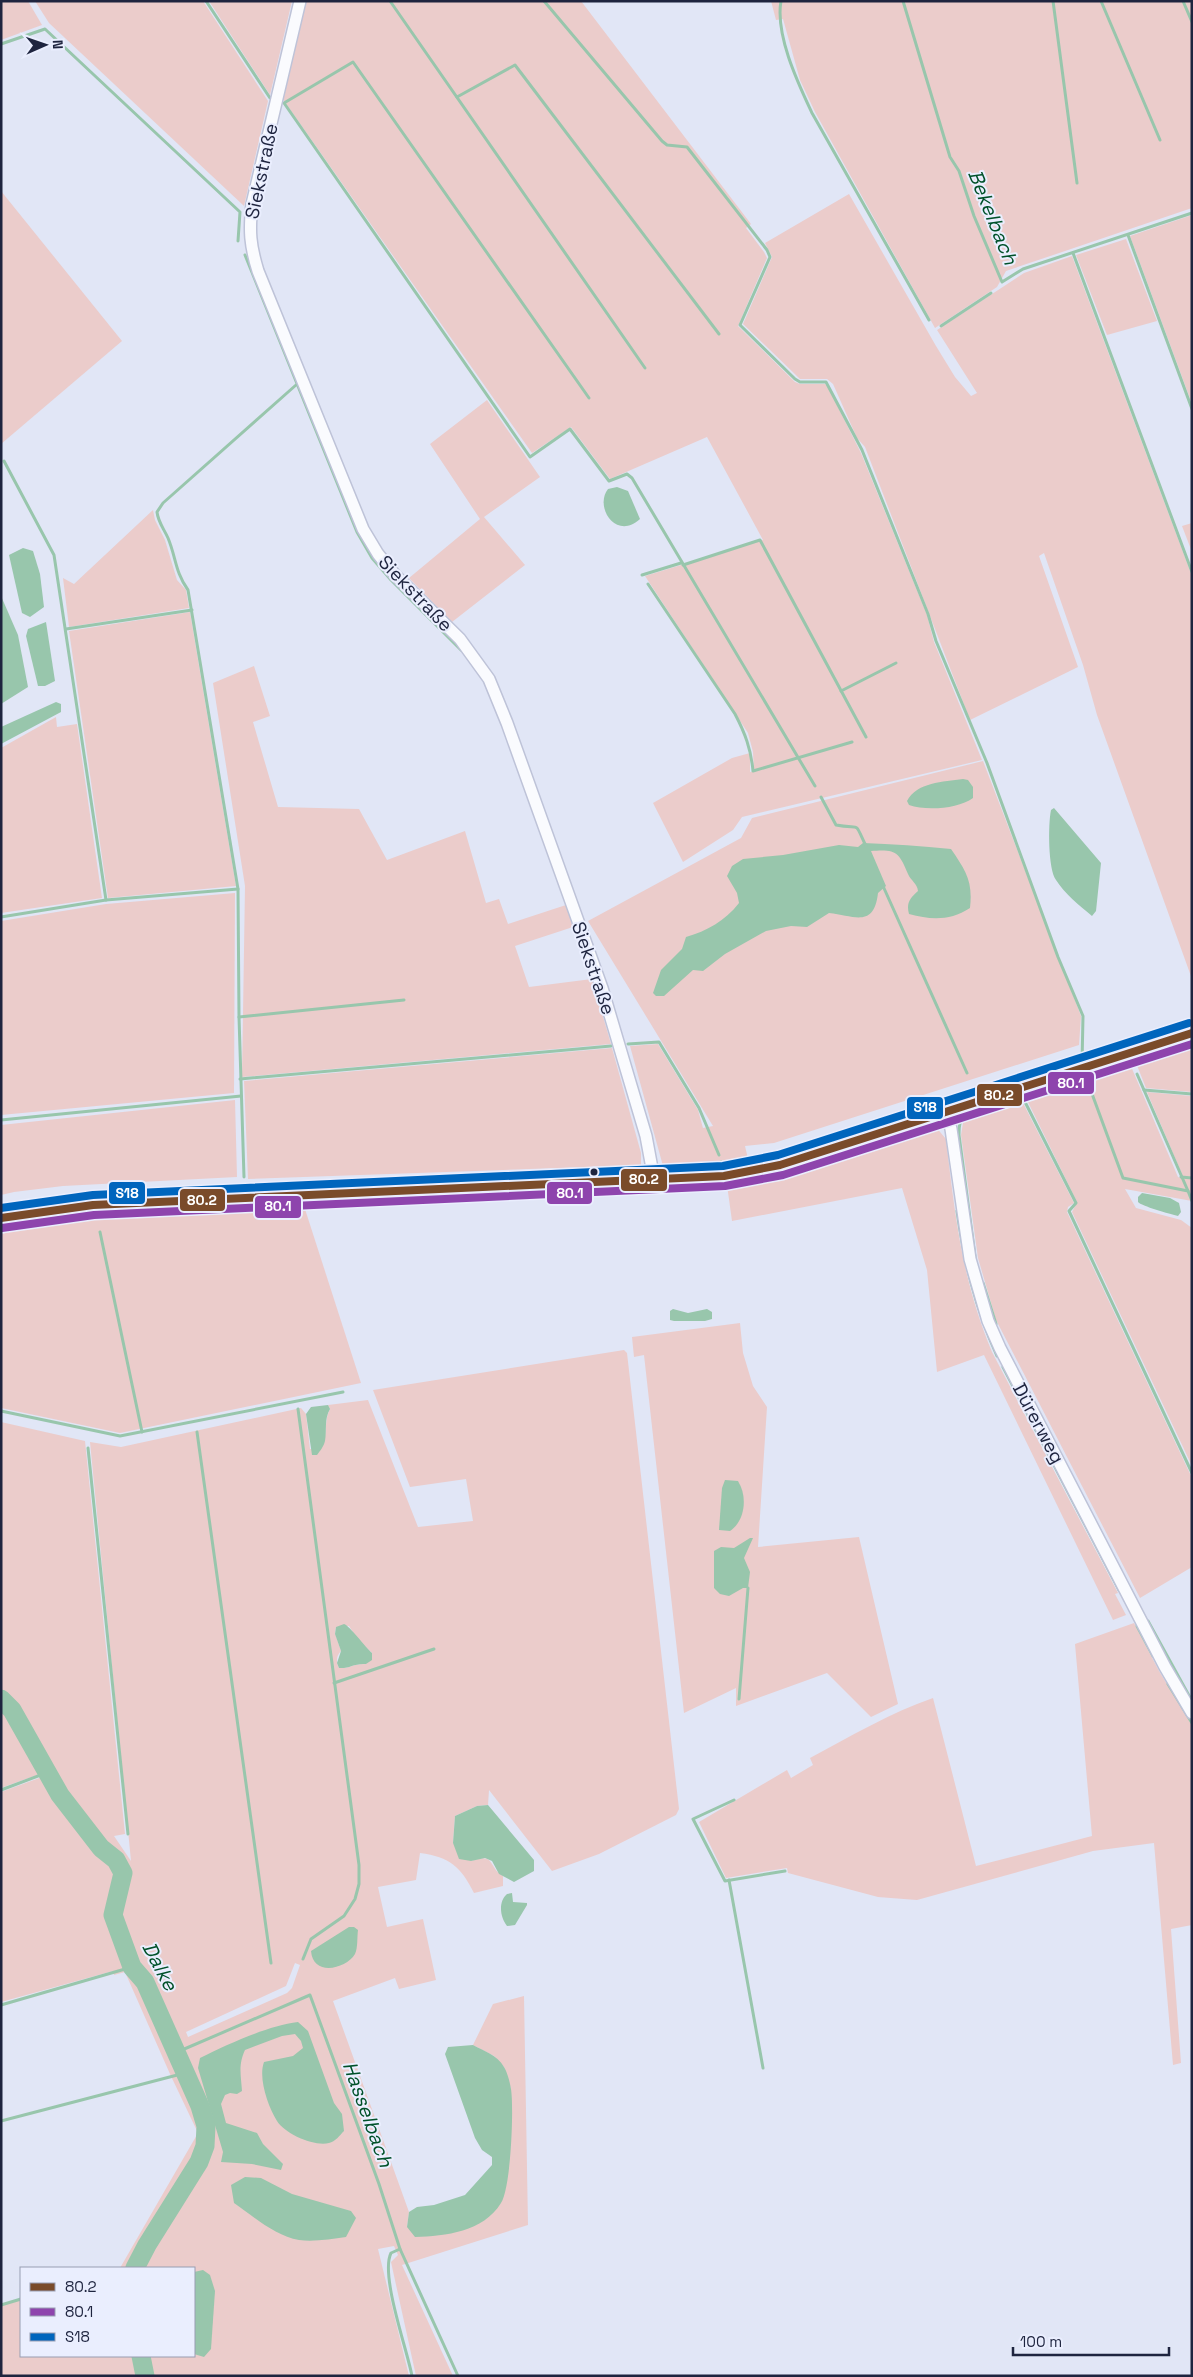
<svg xmlns="http://www.w3.org/2000/svg" width="1193" height="2377" font-family="'Space Grotesk',sans-serif">
	<style>
		.green { fill: #ebcccb; fill-rule: evenodd }
		.water { fill: #98c6ac }
		.lines { fill: none; stroke-linecap: round; stroke-linejoin: round }
		.stream { stroke: #98c6ac; stroke-width: 3 }
		.river { stroke: #98c6ac; stroke-width: 19 }
		.street-casing { stroke: #bec3d8; stroke-width: 14 }
		.secondary-casing { stroke: #bec3d8; stroke-width: 19 }
		.street { stroke: #fafbfe; stroke-width: 11 }
		.secondary { stroke: #f1f5f8; stroke-width: 16 }
		.bus-1-casing { stroke: #eaeefe; stroke-width: 11 }
		.bus-2-casing { stroke: #eaeefe; stroke-width: 11 }
		.bus-3-casing { stroke: #eaeefe; stroke-width: 11 }
		.bus-1 { stroke: #7a4b2a; stroke-width: 8 }
		.bus-2 { stroke: #8e44ad; stroke-width: 8 }
		.bus-3 { stroke: #0065bd; stroke-width: 8 }
		.bus-dot { fill: #1e243f; stroke: #eaeefe; stroke-width: 2 }
		.labels { text-anchor: middle; stroke-width: 4; stroke-linejoin: round; paint-order: stroke }
		.street-label { font-size: 19px; fill: #1e243f; stroke: #eaeefe }
		.water-label { font-size: 20px; font-style: italic; fill: #005129; stroke: #eaeefe }
		.line-badge { stroke: #eaeefe; stroke-width: 2 }
		.badge-label { font-size: 14px; text-anchor: middle; font-weight: bold; fill: #fff }
	</style>
	<rect width="100%" height="100%" fill="#e1e6f6"/>
	<g class="green">
		<polygon points="1,1 28,1 42,25 1,40"/>
		<polygon points="35,1 203,1 268,101 244,206 49,23"/>
		<polygon points="209,1 292,1 270,95"/>
		<polygon points="305,1 581,1 751,224 746,228 764,252 767,258 738,326 795,382 800,384 825,384 828,387 861,453 927,615 934,642 982,760 742,817 733,830 683,862 653,803 732,758 750,753 750,772 754,771 753,752 748,733 645,576 763,540 707,437 610,479 571,427 532,453 282,98"/>
		<polygon points="771,1 1192,1 1192,208 1006,271 997,287 935,328 815,112 800,80 783,19 776,20"/>
		<polygon points="1,191 122,341 1,444"/>
		<polygon points="849,194 936,346 955,377 971,396 977,393 937,330 1024,273 1072,256 1192,576 1192,979 1097,715 1083,665 1044,553 1039,556 1078,667 970,720 865,447 857,438 833,384 827,379 800,379 743,324 772,257 765,243"/>
		<polygon points="1192,215 1192,404 1130,236"/>
		<polygon points="1126,239 1157,321 1107,335 1076,255"/>
		<polygon points="487,400 540,477 484,517 525,565 452,622 409,578 480,519 430,444"/>
		<polygon points="153,510 155,520 165,540 177,580 186,590 189,608 69,627 63,578 74,584"/>
		<polygon points="1192,523 1192,552 1182,526"/>
		<polygon points="190,612 236,886 108,898 69,631"/>
		<polygon points="254,666 270,716 253,722 278,807 359,809 387,860 465,831 486,903 499,899 508,924 566,905 573,927 515,946 529,987 592,979 611,1044 242,1077 245,886 213,683"/>
		<polygon points="56,717 57,727 77,724 102,898 1,913 1,748"/>
		<polygon points="983,761 1081,1016 1079,1045 774,1143 745,1146 749,1163 717,1168 704,1165 663,1166 630,1046 658,1044 698,1110 703,1128 713,1126 588,921 741,838 752,818"/>
		<polygon points="235,893 234,1093 1,1115 1,921 106,904"/>
		<polygon points="1192,1044 1192,1092 1146,1088 1136,1063"/>
		<polygon points="612,1048 641,1153 641,1165 248,1179 244,1081"/>
		<polygon points="1130,1064 1178,1177 1184,1179 1147,1092 1192,1096 1192,1201 1125,1189 1136,1208 1181,1220 1192,1228 1192,1466 1072,1212 1077,1202 1026,1098"/>
		<polygon points="1021,1099 1074,1203 1068,1207 1067,1212 1192,1478 1192,1567 1140,1598 996,1320 978,1258 961,1135 963,1123 967,1119"/>
		<polygon points="235,1100 237,1177 63,1186 14,1192 1,1195 1,1125"/>
		<path d="M935 1126 946 1139C955 1216 962 1280 992 1352L1118 1593 1115 1594 1126 1615 1113 1620 984 1355 937 1372 927 1270 902 1188 732 1221 727 1185 773 1179Z"/>
		<polygon points="304,1206 361,1383 120,1433 1,1408 1,1234 56,1222 96,1217"/>
		<polygon points="740,1323 743,1353 753,1386 767,1407 758,1547 859,1537 898,1704 871,1717 827,1673 736,1706 736,1688 684,1713 644,1355 634,1357 632,1337"/>
		<path d="M624 1350 627 1353 679 1809 676 1815 599 1854 552 1871 489 1790 488 1805 477 1806 455 1816 453 1843 471 1861C496 1852 488 1868 503 1876V1886L474 1893C461 1867 450 1857 420 1853L416 1880 378 1887 387 1927 423 1919 436 1980 399 1989 395 1978 333 2001 409 2212 407 2227 494 2211 511 2089 504 2067 494 2056 473 2045 493 2004 524 1996 528 2225 402 2265 453 2376H416L391 2262 398 2255 394 2246 378 2249 409 2376H1V2306L21 2300V2356H194V2268H120L198 2133 170 2074 125 1972 114 1975 113 1971 1 2002V1792L42 1777 40 1774 1 1788V1422L85 1441 125 1834 114 1836 131 1861 90 1442 121 1447 301 1408 306 1414 310 1449H320C329 1437 323 1422 330 1409L328 1405 368 1400 418 1527 473 1521 466 1479 410 1487 373 1390ZM349 1626 358 1640 372 1653 366 1664C354 1663 349 1669 339 1668 336 1662 336 1656 341 1651L335 1633 336 1627ZM295 1963 300 1965 292 1988 287 1993 188 2037 186 2032 286 1986Z"/>
		<path d="M1134 1623 1159 1671 1192 1725V1925L1171 1929 1181 2063 1173 2065 1154 1843 1093 1851 917 1900 878 1897 788 1873 787 1868 726 1878 699 1822 787 1770 791 1778 813 1765 810 1758C851 1736 890 1713 933 1698L976 1866 1092 1836 1075 1644Z"/>
	</g>
	<g class="water">
		<path d="M617 487 628 491 640 519C616 541 594 507 608 489Z"/>
		<polygon points="23,548 33,551 40,574 44,607 30,617 22,613 9,555"/>
		<polygon points="1,596 18,635 28,687 1,704"/>
		<polygon points="46,622 55,681 45,686 38,686 26,636 28,629"/>
		<polygon points="56,702 61,704 61,712 1,744 1,727"/>
		<path d="M963 779 968 780 973 787V798C958 809 926 811 909 805L907 801C917 782 943 782 963 779Z"/>
		<path d="M1054 808 1101 863 1096 911 1092 916C1080 906 1064 893 1056 880 1048 869 1048 824 1051 810Z"/>
		<path d="M863 843C892 844 922 846 951 849 966 871 973 881 970 908 950 921 931 920 909 914 906 903 910 898 918 891 917 883 911 881 908 874 899 852 896 849 871 851L886 886 878 893C874 928 855 916 829 913L807 927 791 926 766 931 725 954 703 971 693 970 664 996H656L653 993 661 970 682 949 686 937C707 931 725 921 739 903L737 893 727 876 732 866 743 859 783 855 839 845 858 847Z"/>
		<path d="M1142 1193 1170 1198 1179 1203 1181 1212 1178 1216C1170 1214 1141 1206 1138 1202V1197Z"/>
		<polygon points="673,1309 688,1313 707,1309 712,1312 712,1319 705,1321 674,1321 670,1320 670,1311"/>
		<path d="M328 1405 330 1409C324 1419 327 1430 325 1441 324 1446 320 1451 317 1455H312L306 1414 311 1407Z"/>
		<path d="M725 1480 738 1481C748 1497 745 1521 730 1531L719 1530 722 1488Z"/>
		<polygon points="750,1538 753,1538 744,1558 750,1572 748,1588 743,1588 729,1596 720,1594 714,1588 714,1551 721,1547 734,1548"/>
		<path d="M344 1624C350 1626 365 1647 372 1653V1660L366 1664C354 1663 349 1669 339 1668L337 1663 341 1651 335 1634 336 1627Z"/>
		<polygon points="488,1805 534,1860 534,1871 514,1882 499,1874 492,1861 485,1858 471,1861 459,1859 453,1843 455,1816 477,1806"/>
		<path d="M512 1893 513 1902 527 1903V1905L515 1925 507 1926C500 1917 498 1902 507 1894Z"/>
		<path d="M349 1927H354L358 1930C357 1937 358 1948 355 1954 346 1969 313 1977 311 1951Z"/>
		<path d="M298 2022 308 2031 334 2103 342 2114 344 2131C340 2135 335 2142 329 2143 315 2147 285 2134 277 2121 268 2107 258 2078 264 2062L293 2056 303 2048 301 2041 295 2034 282 2036 245 2050C238 2065 241 2075 242 2091L237 2094 230 2093 225 2095 221 2104 226 2123 257 2133 263 2144 283 2164 281 2170 252 2164 221 2162 223 2152 198 2068 200 2058C228 2044 267 2026 298 2022Z"/>
		<path d="M473 2045C484 2051 497 2055 504 2067 507 2072 510 2082 511 2089 514 2108 511 2188 501 2203 483 2232 446 2236 415 2237L407 2227 409 2212 417 2207 434 2205 465 2195 492 2165V2157L482 2150 475 2138 445 2054 448 2047Z"/>
		<path d="M245 2177 261 2178 292 2194 351 2211 356 2218 346 2237C331 2239 314 2242 299 2240 275 2236 253 2216 234 2203L231 2185Z"/>
		<polygon points="203,2270 210,2275 215,2291 211,2349 204,2357 194,2354 194,2272"/>
	</g>
	<g class="lines">
		<g class="stream">
			<polyline points="206,1 270,98"/>
			<polyline points="390,1 645,368"/>
			<polyline points="544,1 662,141 667,145 687,147 767,250 770,257 740,325 795,379 800,382 826,382 862,450 928,614 936,641 987,763 1058,957 1083,1016 1082,1064"/>
			<path d="M781 1C775 35 798 83 812 113L929 320"/>
			<polyline points="903,1 950,157 959,171 974,216 1002,282 1023,269 1192,213"/>
			<polyline points="1053,1 1077,183"/>
			<polyline points="1101,1 1160,140"/>
			<polyline points="1183,1 1192,22"/>
			<polyline points="1,44 45,29 240,212 238,241"/>
			<polyline points="457,97 515,65 719,334"/>
			<polyline points="1128,235 1192,409"/>
			<polyline points="1073,253 1192,572"/>
			<polyline points="245,255 357,532 372,558 391,580 461,650"/>
			<polyline points="941,326 991,293"/>
			<polyline points="589,398 353,62 284,103 530,457 570,429 609,481 627,474 632,478 815,786"/>
			<polyline points="4,461 54,555 106,900"/>
			<polyline points="683,565 760,540 866,737"/>
			<polyline points="642,575 681,563"/>
			<path d="M648 584 735 714C745 733 751 749 753 771L852 742"/>
			<polyline points="66,629 192,610"/>
			<polyline points="841,691 896,663"/>
			<path d="M821 797 836 825C862 830 853 819 866 846"/>
			<polyline points="883,886 967,1073"/>
			<polyline points="1,917 106,900 238,889"/>
			<polyline points="239,1017 404,1000"/>
			<polyline points="628,1044 659,1042 699,1108 719,1155"/>
			<polyline points="1084,1072 1123,1178 1188,1191 1192,1201"/>
			<polyline points="1137,1074 1188,1191"/>
			<polyline points="1085,1078 1023,1098 1076,1203 1069,1211 1192,1473"/>
			<polyline points="240,1079 611,1046"/>
			<polyline points="1144,1090 1192,1094"/>
			<path d="M970 1115C959 1118 959 1125 959 1135L975 1257"/>
			<polyline points="1,1120 241,1096"/>
			<polyline points="721,1162 722,1168"/>
			<path d="M244 1177 239 1017 238 889 188 590C175 572 176 557 168 538 164 529 158 522 157 512L163 503 296 385"/>
			<polyline points="1181,1177 1192,1178"/>
			<polyline points="1,1207 61,1197 563,1174"/>
			<path d="M957 1211C965 1265 975 1306 997 1356"/>
			<polyline points="1,1230 95,1215 310,1203"/>
			<polyline points="100,1232 142,1432"/>
			<polyline points="983,1283 996,1324"/>
			<polyline points="1003,1367 1119,1590"/>
			<polyline points="298,1409 359,1865 359,1884 355,1899 344,1916 311,1939 303,1959"/>
			<polyline points="1,1411 120,1436 343,1392"/>
			<polyline points="197,1432 271,1963"/>
			<polyline points="88,1448 128,1834"/>
			<polyline points="1148,1621 1192,1701"/>
			<polyline points="1137,1626 1153,1656"/>
			<polyline points="334,1683 434,1649"/>
			<polyline points="1168,1684 1192,1723"/>
			<polyline points="739,1699 748,1588"/>
			<polyline points="1,1790 46,1773"/>
			<polyline points="734,1800 693,1819 725,1881 785,1871"/>
			<polyline points="729,1880 763,2068"/>
			<polyline points="1,2005 132,1967"/>
			<polyline points="175,2053 310,1995 379,2184 400,2249 458,2376"/>
			<polyline points="1,2121 185,2073"/>
			<path d="M400 2249 391 2253C380 2275 407 2349 412 2376"/>
			<polyline points="1,2305 21,2299"/>
		</g>
		<g class="river">
			<polyline points="1,1699 12,1710 60,1795 101,1848 116,1860 123,1873 113,1915 132,1967 145,1982 200,2106 206,2126 205,2146 199,2162 147,2245 135,2268"/>
			<polyline points="141,2356 145,2376"/>
		</g>
		<g class="street-casing">
			<g id="street">
				<path d="M300 1 252 204C249 231 250 245 258 271L363 529 378 554 395 575 460 639 489 679 507 723 602 988 646 1136 654 1179"/>
				<polyline points="946,1112 951,1129 970,1259 988,1321 1000,1348 1165,1667 1192,1713"/>
			</g>
		</g>
		<g class="secondary-casing">
			<polyline id="secondary" points="1,1218 93,1205 724,1176 780,1165 1192,1033"/>
		</g>
		<use href="#street" class="street"/>
		<use href="#secondary" class="secondary"/>
		<g class="bus-1-casing">
			<polyline id="bus-1" points="1,1218 93,1205 724,1176 780,1165 1192,1033"/>
		</g>
		<g class="bus-2-casing">
			<polyline id="bus-2" points="2,1228 94,1215 725,1186 783,1175 1192,1044"/>
		</g>
		<g class="bus-3-casing">
			<polyline id="bus-3" points="1,1208 93,1195 723,1166 778,1155 1189,1023"/>
		</g>
		<use href="#bus-1" class="bus-1"/>
		<use href="#bus-2" class="bus-2"/>
		<use href="#bus-3" class="bus-3"/>
	</g>
	<circle class="bus-dot" cx="594" cy="1172" r="4.5"/>
	<g class="labels">
		<g class="street-label">
			<text transform="translate(261 171) rotate(-78)" y="7">Siekstraße</text>
			<text transform="translate(416 593) rotate(46)" y="7">Siekstraße</text>
			<text transform="translate(594 968) rotate(71)" y="7">Siekstraße</text>
			<text transform="translate(1039 1423) rotate(62)" y="7">Dürerweg</text>
		</g>
		<g class="water-label">
			<text transform="translate(993 217) rotate(68)" y="7">Bekelbach</text>
			<text transform="translate(160 1966) rotate(62)" y="7">Dalke</text>
			<text transform="translate(368 2114) rotate(70)" y="7">Hasselbach</text>
		</g>
	</g>
	<g class="line-badge">
		<rect x="1047" y="1071" width="48" height="24" rx="5" fill="#8e44ad"/>
		<rect x="976" y="1083" width="47" height="24" rx="5" fill="#7a4b2a"/>
		<rect x="906" y="1096" width="38" height="24" rx="5" fill="#0065bd"/>
		<rect x="620" y="1168" width="48" height="24" rx="5" fill="#7a4b2a"/>
		<rect x="546" y="1181" width="47" height="24" rx="5" fill="#8e44ad"/>
		<rect x="108" y="1181" width="38" height="24" rx="5" fill="#0065bd"/>
		<rect x="179" y="1188" width="47" height="24" rx="5" fill="#7a4b2a"/>
		<rect x="254" y="1195" width="48" height="24" rx="5" fill="#8e44ad"/>
	</g>
	<g class="badge-label">
		<text x="1071" y="1088">80.1</text>
		<text x="999" y="1100">80.2</text>
		<text x="925" y="1112">S18</text>
		<text x="644" y="1184">80.2</text>
		<text x="570" y="1198">80.1</text>
		<text x="127" y="1198">S18</text>
		<text x="202" y="1205">80.2</text>
		<text x="278" y="1211">80.1</text>
	</g>
	<rect width="1193" height="2377" fill="none" stroke="#1e243f" stroke-width="5"/>
	<rect x="20" y="2267" width="175" height="90" fill="#eaeefe" stroke="#989db2"/>
	<rect x="30" y="2283" width="25" height="8" fill="#7a4b2a" stroke="#989db2"/>
	<text x="65" y="2292" font-size="15" fill="#1e243f">80.2</text>
	<rect x="30" y="2308" width="25" height="8" fill="#8e44ad" stroke="#989db2"/>
	<text x="65" y="2317" font-size="15" fill="#1e243f">80.1</text>
	<rect x="30" y="2333" width="25" height="8" fill="#0065bd" stroke="#989db2"/>
	<text x="65" y="2342" font-size="15" fill="#1e243f">S18</text>
	<g transform="translate(45 45) rotate(88)" stroke="#eaeefe" stroke-width="4" paint-order="stroke">
	<path d="M0-4L9 19L0 12L-9 19Z" fill="#1e243f"/>
	<text y="-8" font-size="14" font-weight="bold" text-anchor="middle" fill="#1e243f">N</text>
	</g>
	<path d="M1013 2347v8h156v-8" fill="none" stroke="#1e243f" stroke-width="2.5"/>
	<text x="1020" y="2347" font-size="15" fill="#1e243f" stroke="#eaeefe" stroke-width="4" paint-order="stroke">100 m</text>
</svg>
